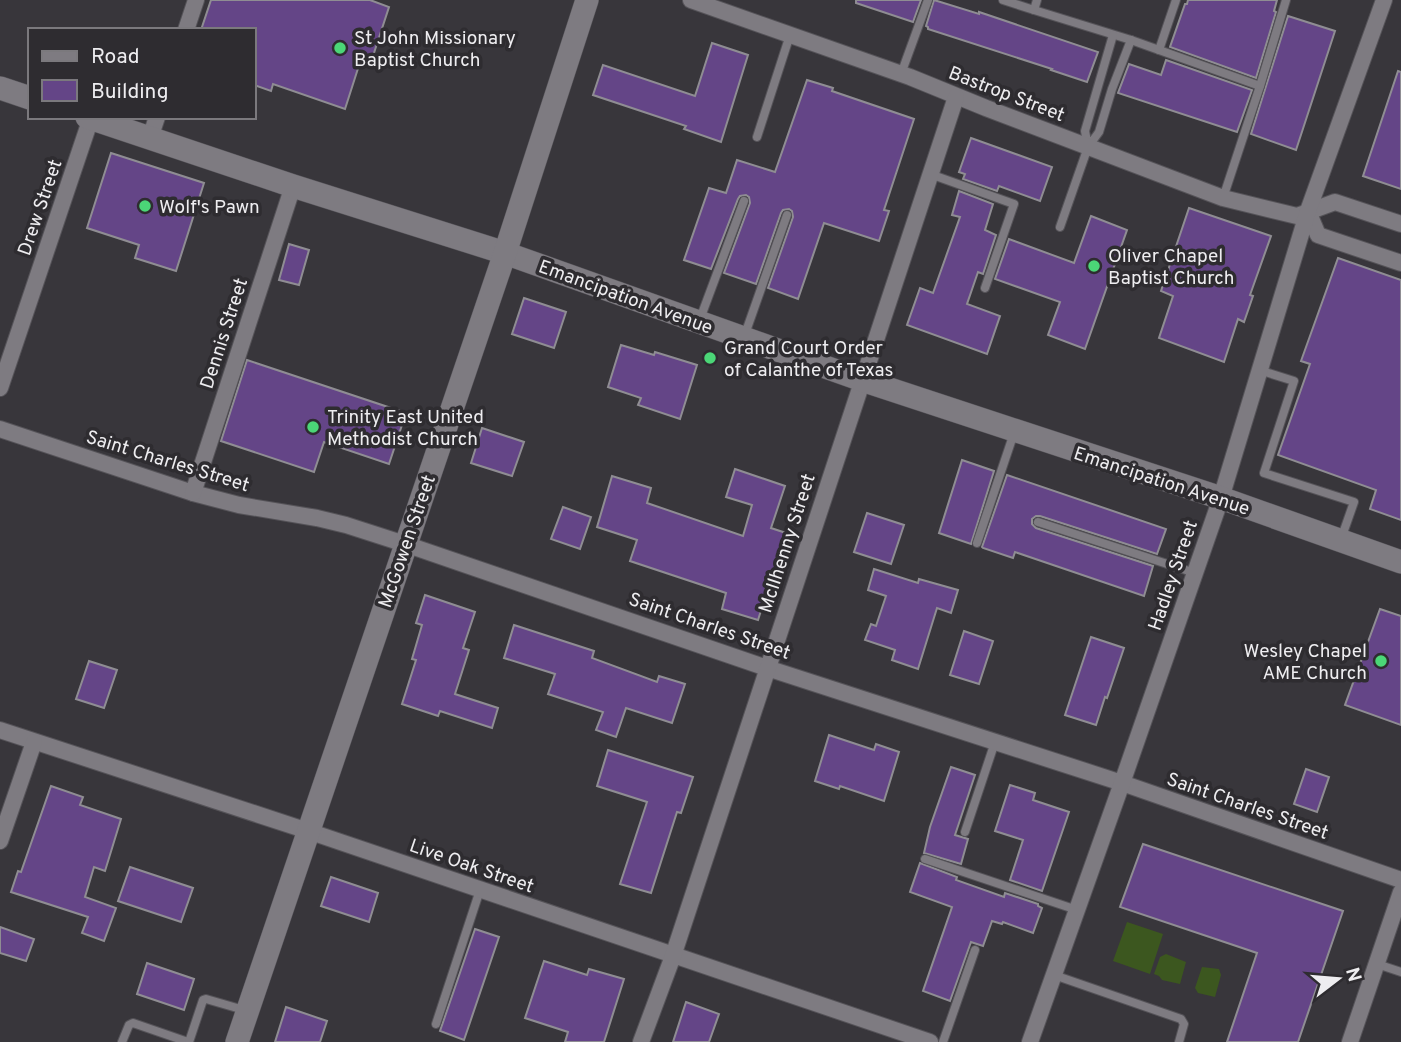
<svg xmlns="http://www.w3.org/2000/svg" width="1401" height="1042" font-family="Overpass,sans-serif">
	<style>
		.green { fill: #3c571f }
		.building { fill: #644587; stroke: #8f8d93; stroke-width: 2 }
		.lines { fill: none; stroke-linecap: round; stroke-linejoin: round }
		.lane-casing { stroke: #555358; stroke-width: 10 }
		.street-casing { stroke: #555358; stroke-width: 18 }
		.secondary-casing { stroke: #555358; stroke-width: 24 }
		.lane { stroke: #7e7b81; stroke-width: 8 }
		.street { stroke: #7e7b81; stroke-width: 16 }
		.secondary { stroke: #7e7b81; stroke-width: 23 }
		.poi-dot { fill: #4bd677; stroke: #2e2c30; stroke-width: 2.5 }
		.labels { text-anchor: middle; stroke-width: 7; stroke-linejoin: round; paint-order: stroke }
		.poi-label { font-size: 19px; fill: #eeedf0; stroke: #2e2c30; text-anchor: start }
		.street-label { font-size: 19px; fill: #eeedf0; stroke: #2e2c30 }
	</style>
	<rect width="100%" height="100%" fill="#38363b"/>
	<g class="green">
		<polygon points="1127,922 1163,934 1150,974 1113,961"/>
		<polygon points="1166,954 1186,962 1180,984 1162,980 1159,976 1154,974 1160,957"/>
		<polygon points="1202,967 1219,969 1221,975 1215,997 1198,993 1195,988"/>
	</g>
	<g class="building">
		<polygon points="211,0 370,0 389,7 372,59 362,56 345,109 273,84 271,91 254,85 254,30 201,30"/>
		<polygon points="856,0 921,0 913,22 856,3"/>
		<polygon points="934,0 979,14 979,12 1098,52 1087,82 1051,70 1052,69 928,29 928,27 926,26"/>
		<polygon points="1188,0 1277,0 1274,11 1276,12 1256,78 1170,47 1185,4 1187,4"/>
		<polygon points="1288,16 1335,31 1296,150 1251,134"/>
		<polygon points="712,43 748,55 721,142 684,129 686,126 593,95 603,65 695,96"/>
		<polygon points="1166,60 1252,90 1237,132 1118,93 1129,64 1161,75"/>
		<polygon points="1398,71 1401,72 1401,189 1363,176"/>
		<polygon points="807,80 833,88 832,91 914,119 884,210 889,211 879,241 824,223 798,299 768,288 793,217 792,211 789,209 783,210 781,213 756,284 724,273 750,203 749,197 746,195 740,196 738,199 711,269 684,260 709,188 726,193 737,160 775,172"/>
		<polygon points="971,138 1052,167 1040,201 999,186 997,191 963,179 965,174 959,172"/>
		<polygon points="111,153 204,183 176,271 135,258 139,245 87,228"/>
		<polygon points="959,191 993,204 985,230 996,235 983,274 978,272 967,304 1000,316 987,354 907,325 920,288 933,293 960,217 952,215"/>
		<polygon points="1189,208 1271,236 1250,295 1253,296 1244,322 1238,319 1224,362 1159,338 1173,296 1161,291"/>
		<polygon points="1091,216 1127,230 1085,349 1048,335 1060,302 995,279 1009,239 1074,263"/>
		<polygon points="289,244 309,250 299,285 279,280"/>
		<polygon points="1338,258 1401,280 1401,520 1370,509 1376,490 1278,455 1310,364 1301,361"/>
		<polygon points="524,298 566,312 554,348 512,334"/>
		<polygon points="621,345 654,355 655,352 697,365 680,419 638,405 641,398 608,387"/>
		<polygon points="247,360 406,413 389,464 324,442 314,472 221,441"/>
		<polygon points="482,428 524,442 512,476 471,463"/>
		<polygon points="962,460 994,471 971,544 939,533"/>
		<polygon points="735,469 785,486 771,528 786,533 758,620 722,609 726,593 630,561 637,540 597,527 612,476 651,488 647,503 743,536 752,505 726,497"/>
		<polygon points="1007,475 1166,529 1157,554 1040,516 1036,516 1032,519 1032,524 1036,528 1153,566 1144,596 1015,552 1013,558 983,548 982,547"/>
		<polygon points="563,507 591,517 580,549 551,539"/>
		<polygon points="867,513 904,525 891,564 854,552"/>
		<polygon points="874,569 918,583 919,579 958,590 951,613 937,608 918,669 892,660 895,650 865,640 871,624 876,626 886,596 868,590"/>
		<polygon points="425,595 475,612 463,648 469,650 455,694 498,708 492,728 440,711 438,716 402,704 416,660 412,659 422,625 416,623"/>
		<polygon points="1380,609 1401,616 1401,725 1345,705"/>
		<polygon points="514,625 594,651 592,658 657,682 659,676 685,684 672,723 626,708 616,737 596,730 603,712 548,694 555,674 504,658"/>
		<polygon points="964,631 993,641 979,684 950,675"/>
		<polygon points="1091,637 1124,648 1107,698 1105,697 1096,725 1065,715"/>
		<polygon points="89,661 117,670 104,708 76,699"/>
		<polygon points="829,735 874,750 876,744 899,752 884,801 840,786 839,789 815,781"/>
		<polygon points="608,750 693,777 681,813 677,812 651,893 620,884 647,802 597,786"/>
		<polygon points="951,767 975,775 955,835 968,839 961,864 924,853 930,827"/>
		<polygon points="1306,769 1329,777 1317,812 1294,804"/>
		<polygon points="1010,785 1035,793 1033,800 1069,812 1042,891 1010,880 1023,840 995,831"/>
		<polygon points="51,786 83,797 80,805 121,819 105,871 94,867 85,897 116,908 104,941 82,933 88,917 11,892 18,871 21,872"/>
		<polygon points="1143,844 1343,911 1298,1042 1227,1042 1257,953 1120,907"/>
		<polygon points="920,863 957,877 956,880 1004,897 1005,893 1038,904 1038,906 1042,908 1033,933 1003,922 1002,924 992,921 983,946 971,942 950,1001 923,991 952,907 910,892"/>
		<polygon points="130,867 193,888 181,922 118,901"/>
		<polygon points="331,877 378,893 369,922 321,906"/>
		<polygon points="0,927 34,939 26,961 0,953"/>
		<polygon points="475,929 499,937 464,1040 440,1031"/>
		<polygon points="544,961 587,975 589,969 624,979 604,1042 565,1042 568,1032 525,1018"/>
		<polygon points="147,963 194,979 184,1010 137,994"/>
		<polygon points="686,1002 719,1014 709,1042 673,1042"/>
		<polygon points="286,1007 327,1021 320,1042 275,1042"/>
	</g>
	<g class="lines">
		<g class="lane-casing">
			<g id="lane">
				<polyline points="1003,0 1034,10"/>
				<polyline points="1037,0 1034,10 1131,40 1260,86 1223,198"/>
				<polyline points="1113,35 1085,131 1088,147 1099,132 1112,89 1131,40"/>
				<polyline points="1159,50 1176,0"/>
				<polyline points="901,74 928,0"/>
				<polyline points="1260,86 1286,0"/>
				<polyline points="757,137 790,35"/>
				<polyline points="930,174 1014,204 985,288"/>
				<polyline points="1060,227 1088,147"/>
				<polyline points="700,319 744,201"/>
				<polyline points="744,337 787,215"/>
				<polyline points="1259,370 1294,381 1264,473 1354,502 1341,539"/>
				<polyline points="1038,522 1195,573"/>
				<polyline points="977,543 1014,433"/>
				<polyline points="965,832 995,742"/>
				<polyline points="925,859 1077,910"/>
				<polyline points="1377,964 1401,972"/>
				<polyline points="1054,975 1181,1019 1184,1024 1179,1042"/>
				<polyline points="436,1024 480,890"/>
				<polyline points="122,1042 129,1025 133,1023 188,1042"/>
				<polyline points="189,1042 203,1000 206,999 244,1010"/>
				<polyline points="943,1042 975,950"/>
			</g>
		</g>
		<g class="street-casing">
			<g id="street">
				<polyline points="691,0 910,77 986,108 1223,198 1297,216 1335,202 1401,224"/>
				<polyline points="186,30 196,0"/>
				<polyline points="150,138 157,117"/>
				<polyline points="1308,211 1318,235 1401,263"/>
				<polyline points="0,388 91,118"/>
				<polyline points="0,429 193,493 239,505 317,518 346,525 405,544 767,668 1122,783 1401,880"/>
				<polyline points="193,493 293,186"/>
				<polyline points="0,730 308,831 930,1042"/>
				<polyline points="0,841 34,742"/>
				<polyline points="641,1042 673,956 956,97"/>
				<polyline points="1030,1042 1122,783 1221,498 1308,211 1384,0"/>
				<polyline points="1350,1042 1401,892"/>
			</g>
		</g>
		<g class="secondary-casing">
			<g id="secondary">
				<polyline points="0,88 30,98"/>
				<polyline points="87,117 293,186 505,253 862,380 1221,498 1401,562"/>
				<polyline points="237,1042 505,253 587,0"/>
			</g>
		</g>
		<use href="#lane" class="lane"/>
		<use href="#street" class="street"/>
		<use href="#secondary" class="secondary"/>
	</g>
	<g class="poi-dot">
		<circle cx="340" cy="48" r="7"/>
		<circle cx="145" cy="206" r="7"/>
		<circle cx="1094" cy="266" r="7"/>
		<circle cx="710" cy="358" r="7"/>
		<circle cx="313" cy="427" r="7"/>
		<circle cx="1381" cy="661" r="7"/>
	</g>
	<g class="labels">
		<g class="poi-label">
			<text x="354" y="44">St John Missionary<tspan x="354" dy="22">Baptist Church</tspan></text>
			<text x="159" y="213">Wolf's Pawn</text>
			<text x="1108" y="262">Oliver Chapel<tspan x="1108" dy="22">Baptist Church</tspan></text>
			<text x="724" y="354">Grand Court Order<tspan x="724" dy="22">of Calanthe of Texas</tspan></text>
			<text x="327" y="423">Trinity East United<tspan x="327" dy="22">Methodist Church</tspan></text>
			<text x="1367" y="657" text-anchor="end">Wesley Chapel<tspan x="1367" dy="22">AME Church</tspan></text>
		</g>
		<g class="street-label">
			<text transform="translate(1007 93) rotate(21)" y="7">Bastrop Street</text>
			<text transform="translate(39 207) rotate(-71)" y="7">Drew Street</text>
			<text transform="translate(626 296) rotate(20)" y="7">Emancipation Avenue</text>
			<text transform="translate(223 333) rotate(-72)" y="7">Dennis Street</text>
			<text transform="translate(168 460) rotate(17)" y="7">Saint Charles Street</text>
			<text transform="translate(1162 480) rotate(18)" y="7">Emancipation Avenue</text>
			<text transform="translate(406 541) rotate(-71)" y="7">McGowen Street</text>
			<text transform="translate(786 543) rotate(-72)" y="7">McIlhenny Street</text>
			<text transform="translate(1172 575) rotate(-71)" y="7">Hadley Street</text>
			<text transform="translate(710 625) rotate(19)" y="7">Saint Charles Street</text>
			<text transform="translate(1248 805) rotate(19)" y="7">Saint Charles Street</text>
			<text transform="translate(472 865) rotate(19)" y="7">Live Oak Street</text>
		</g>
	</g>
	<rect x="28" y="28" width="228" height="91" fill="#2e2c30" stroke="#7b797d" stroke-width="2"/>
	<rect x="42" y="51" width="35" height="10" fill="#7e7b81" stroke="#7b797d" stroke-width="2"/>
	<text x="91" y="63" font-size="21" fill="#eeedf0">Road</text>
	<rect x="42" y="80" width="35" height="21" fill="#644587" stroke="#7b797d" stroke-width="2"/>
	<text x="91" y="98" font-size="21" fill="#eeedf0">Building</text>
	<g transform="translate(1338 979) rotate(74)" stroke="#2e2c30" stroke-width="5" paint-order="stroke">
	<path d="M0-5L12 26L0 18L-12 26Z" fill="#eeedf0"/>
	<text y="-10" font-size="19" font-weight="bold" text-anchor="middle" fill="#eeedf0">N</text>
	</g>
</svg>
